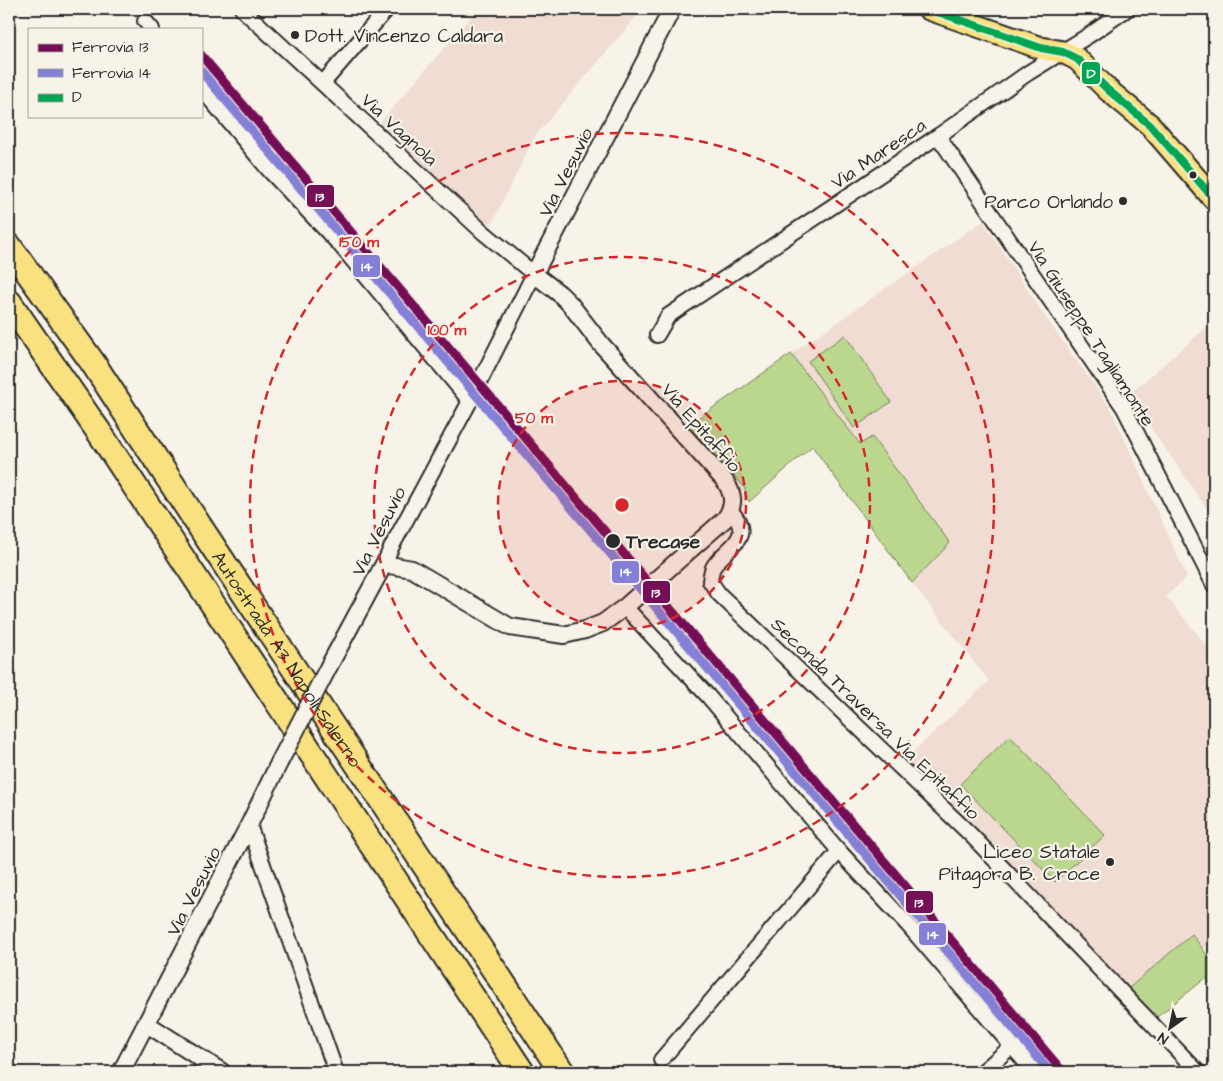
<svg xmlns="http://www.w3.org/2000/svg" width="1223" height="1081" font-family="'Architects Daughter',sans-serif">
	<style>
		.built { fill: #f0dcd2 }
		.green { fill: #bbd78e; stroke: #73815c }
		.lines { fill: none; stroke-linecap: round; stroke-linejoin: round }
		.minor-casing { stroke: #2b2b2b; stroke-width: 18 }
		.tertiary-casing { stroke: #2b2b2b; stroke-width: 20 }
		.primary-casing { stroke: #2b2b2b; stroke-width: 25 }
		.motorway-casing { stroke: #2b2b2b; stroke-width: 28 }
		.minor { stroke: #f7f3e8; stroke-width: 14 }
		.tertiary { stroke: #f7f3e8; stroke-width: 16 }
		.primary { stroke: #fae180; stroke-width: 21 }
		.motorway { stroke: #fae180; stroke-width: 24 }
		.tertiary-bridge-casing { stroke: #2b2b2b; stroke-width: 20; stroke-linecap: butt }
		.tertiary-bridge { stroke: #f7f3e8; stroke-width: 16 }
		.bus-1-casing { stroke: #f7f3e8; stroke-width: 11 }
		.bus-1 { stroke: #00a651; stroke-width: 8 }
		.rail-1-casing { stroke: #f7f3e8; stroke-width: 12 }
		.rail-2-casing { stroke: #f7f3e8; stroke-width: 12 }
		.rail-1 { stroke: #751056; stroke-width: 9 }
		.rail-2 { stroke: #8480d7; stroke-width: 9 }
		.ring { fill: none; stroke: #d62828; stroke-width: 2.5; stroke-dasharray: 9 6 }
		.poi-dot { fill: #2b2b2b; stroke: #f7f3e8; stroke-width: 2 }
		.labels { text-anchor: middle; stroke-width: 4.5; stroke-linejoin: round; paint-order: stroke }
		.poi-label { font-size: 19px; fill: #2b2b2b; stroke: #f7f3e8; text-anchor: end }
		.street-label { font-size: 19px; fill: #2b2b2b; stroke: #f7f3e8 }
		.stop-label { font-size: 19px; font-weight: bold; fill: #2b2b2b; stroke: #f7f3e8; text-anchor: start }
		.centre { fill: #d62828; stroke: #f7f3e8; stroke-width: 2.5 }
		.ring-label { font-size: 15px; text-anchor: middle; font-weight: bold; fill: #d62828; stroke: #f7f3e8; stroke-width: 4.5; stroke-linejoin: round; paint-order: stroke }
		.line-badge { stroke: #f7f3e8; stroke-width: 2 }
		.badge-label { font-size: 14px; text-anchor: middle; font-weight: bold; fill: #fff }
	</style>
	<rect width="100%" height="100%" fill="#f7f3e8"/>
	<filter id="ink" filterUnits="userSpaceOnUse"><feTurbulence type="fractalNoise" baseFrequency=".02" numOctaves="2"/><feDisplacementMap in="SourceGraphic" scale="10" xChannelSelector="R" yChannelSelector="G"/><feConvolveMatrix kernelMatrix="1 2 1 2 8 2 1 2 1" color-interpolation-filters="sRGB"/></filter>
	<g filter="url(#ink)">
		<g class="built">
			<polygon points="478,9 643,9 535,136 490,227 377,126"/>
			<polygon points="983,221 1046,318 1111,409 1187,577 1166,596 1214,655 1214,941 1203,949 1192,935 1129,988 935,790 904,760 989,681 912,583 949,543 872,437 860,444 791,354"/>
			<polygon points="1214,321 1214,519 1128,395"/>
		</g>
		<g class="green">
			<polygon points="845,335 891,402 854,428 808,361"/>
			<polygon points="791,354 860,444 872,437 950,543 912,583 812,446 749,502 744,487 688,425"/>
			<polygon points="1010,736 1105,835 1055,882 960,784"/>
			<polygon points="1192,934 1214,965 1214,988 1206,978 1157,1017 1129,988"/>
		</g>
		<g class="lines">
			<g class="minor-casing">
				<g id="minor">
					<polyline points="242,9 483,232 534,274 470,401 391,548 384,564"/>
					<polyline points="145,21 152,29"/>
					<polyline points="323,83 387,9"/>
					<polyline points="201,88 269,170 340,245 470,401"/>
					<polyline points="938,136 1124,408 1214,585"/>
					<polyline points="657,335 668,316 938,136 1028,73 1091,34 1127,9"/>
					<path d="M731 511C755 539 728 545 714 566 711 570 711 576 710 581L719 594 971 835 1198 1072"/>
					<polyline points="625,607 708,696 839,851 907,924 1034,1072"/>
					<polyline points="249,825 336,1072"/>
					<polyline points="661,1060 839,851"/>
					<polyline points="982,1072 1011,1047"/>
				</g>
			</g>
			<g class="tertiary-casing">
				<g id="tertiary">
					<path d="M329 666 384 564 412 569 510 627 564 635 585 630 603 623 625 607 725 519C735 505 734 495 725 481L601 344 570 304 560 294 534 274 672 9"/>
					<polyline points="147,1024 222,1072"/>
					<polyline points="121,1072 249,825 279,763"/>
				</g>
			</g>
			<g class="primary-casing">
				<polyline id="primary" points="929,9 1041,48 1063,52 1077,59 1108,90 1150,125 1214,199"/>
			</g>
			<g class="motorway-casing">
				<g id="motorway">
					<path id="s1" d="M9 246 93 363 204 533 562 1072"/>
					<polyline points="9,302 101,435 522,1072"/>
				</g>
			</g>
			<use href="#minor" class="minor"/>
			<use href="#tertiary" class="tertiary"/>
			<use href="#primary" class="primary"/>
			<use href="#motorway" class="motorway"/>
			<g class="tertiary-bridge-casing">
				<polyline id="tertiary-bridge" points="279,763 329,666"/>
			</g>
			<use href="#tertiary-bridge" class="tertiary-bridge"/>
			<g class="bus-1-casing">
				<polyline id="bus-1" points="929,9 1041,48 1063,52 1077,59 1108,90 1150,125 1214,199"/>
			</g>
			<use href="#bus-1" class="bus-1"/>
			<g class="rail-1-casing">
				<polyline id="rail-1" points="201,55 1063,1072"/>
			</g>
			<g class="rail-2-casing">
				<polyline id="rail-2" points="201,71 1050,1072"/>
			</g>
			<use href="#rail-1" class="rail-1"/>
			<use href="#rail-2" class="rail-2"/>
		</g>
	</g>
	<circle cx="622" cy="505" r="124" fill="#d62828" fill-opacity=".12"/>
	<g class="ring">
		<circle cx="622" cy="505" r="124"/>
		<circle cx="622" cy="505" r="248"/>
		<circle cx="622" cy="505" r="372"/>
	</g>
	<g class="poi-dot">
		<circle cx="295" cy="35" r="5"/>
		<circle cx="1193" cy="175" r="4.5"/>
		<circle cx="1123" cy="201" r="5"/>
		<circle cx="613" cy="541" r="8"/>
		<circle cx="1110" cy="862" r="5"/>
	</g>
	<g class="labels">
		<g class="poi-label">
			<text x="305" y="42" text-anchor="start">Dott. Vincenzo Caldara</text>
			<text x="1113" y="208">Parco Orlando</text>
			<text x="1100" y="858">Liceo Statale<tspan x="1100" dy="22">Pitagora B. Croce</tspan></text>
		</g>
		<g class="street-label">
			<text transform="translate(400 129) rotate(43)" y="7">Via Vagnola</text>
			<text transform="translate(878 153) rotate(-34)" y="7">Via Maresca</text>
			<text transform="translate(565 172) rotate(-63)" y="7">Via Vesuvio</text>
			<text transform="translate(1092 333) rotate(57)" y="7">Via Giuseppe Tagliamonte</text>
			<text transform="translate(702 427) rotate(49)" y="7">Via Epitaffio</text>
			<text transform="translate(378 531) rotate(-63)" y="7">Via Vesuvio</text>
			<text dy="7" stroke="none"><textPath href="#s1" startOffset="498">Autostrada A3 Napoli-Salerno</textPath></text>
			<text transform="translate(876 718) rotate(44)" y="7">Seconda Traversa Via Epitaffio</text>
			<text transform="translate(193 891) rotate(-63)" y="7">Via Vesuvio</text>
		</g>
		<g class="stop-label">
			<text x="626" y="548">Trecase</text>
		</g>
	</g>
	<circle cx="622" cy="505" r="8" class="centre"/>
	<g class="ring-label">
		<text x="359" y="247">150 m</text>
		<text x="447" y="335">100 m</text>
		<text x="534" y="423">50 m</text>
	</g>
	<g class="line-badge">
		<rect x="1081" y="61" width="20" height="24" rx="5" fill="#00a651"/>
		<rect x="306" y="184" width="29" height="24" rx="5" fill="#751056"/>
		<rect x="352" y="254" width="29" height="24" rx="5" fill="#8480d7"/>
		<rect x="611" y="560" width="29" height="24" rx="5" fill="#8480d7"/>
		<rect x="642" y="580" width="29" height="24" rx="5" fill="#751056"/>
		<rect x="905" y="890" width="29" height="24" rx="5" fill="#751056"/>
		<rect x="918" y="922" width="29" height="24" rx="5" fill="#8480d7"/>
	</g>
	<g class="badge-label">
		<text x="1091" y="78">D</text>
		<text x="320" y="201">13</text>
		<text x="367" y="271">14</text>
		<text x="626" y="576">14</text>
		<text x="656" y="597">13</text>
		<text x="919" y="907">13</text>
		<text x="933" y="939">14</text>
	</g>
	<rect width="1223" height="1081" fill="none" stroke="#f7f3e8" stroke-width="30"/>
	<rect x="15" y="15" width="1193" height="1051" fill="none" stroke="#2b2b2b" stroke-width="2" filter="url(#ink)"/>
	<rect x="28" y="28" width="175" height="90" fill="#f7f3e8" stroke="#a5a39c"/>
	<rect x="38" y="44" width="25" height="8" fill="#751056" stroke="#a5a39c"/>
	<text x="72" y="52" font-size="15" fill="#2b2b2b">Ferrovia 13</text>
	<rect x="38" y="69" width="25" height="8" fill="#8480d7" stroke="#a5a39c"/>
	<text x="72" y="78" font-size="15" fill="#2b2b2b">Ferrovia 14</text>
	<rect x="38" y="94" width="25" height="8" fill="#00a651" stroke="#a5a39c"/>
	<text x="72" y="102" font-size="15" fill="#2b2b2b">D</text>
	<g transform="translate(1170 1028) rotate(213)" stroke="#f7f3e8" stroke-width="4" paint-order="stroke">
	<path d="M0-4L9 19L0 12L-9 19Z" fill="#2b2b2b"/>
	<text y="-8" font-size="14" font-weight="bold" text-anchor="middle" fill="#2b2b2b">N</text>
	</g>
</svg>
